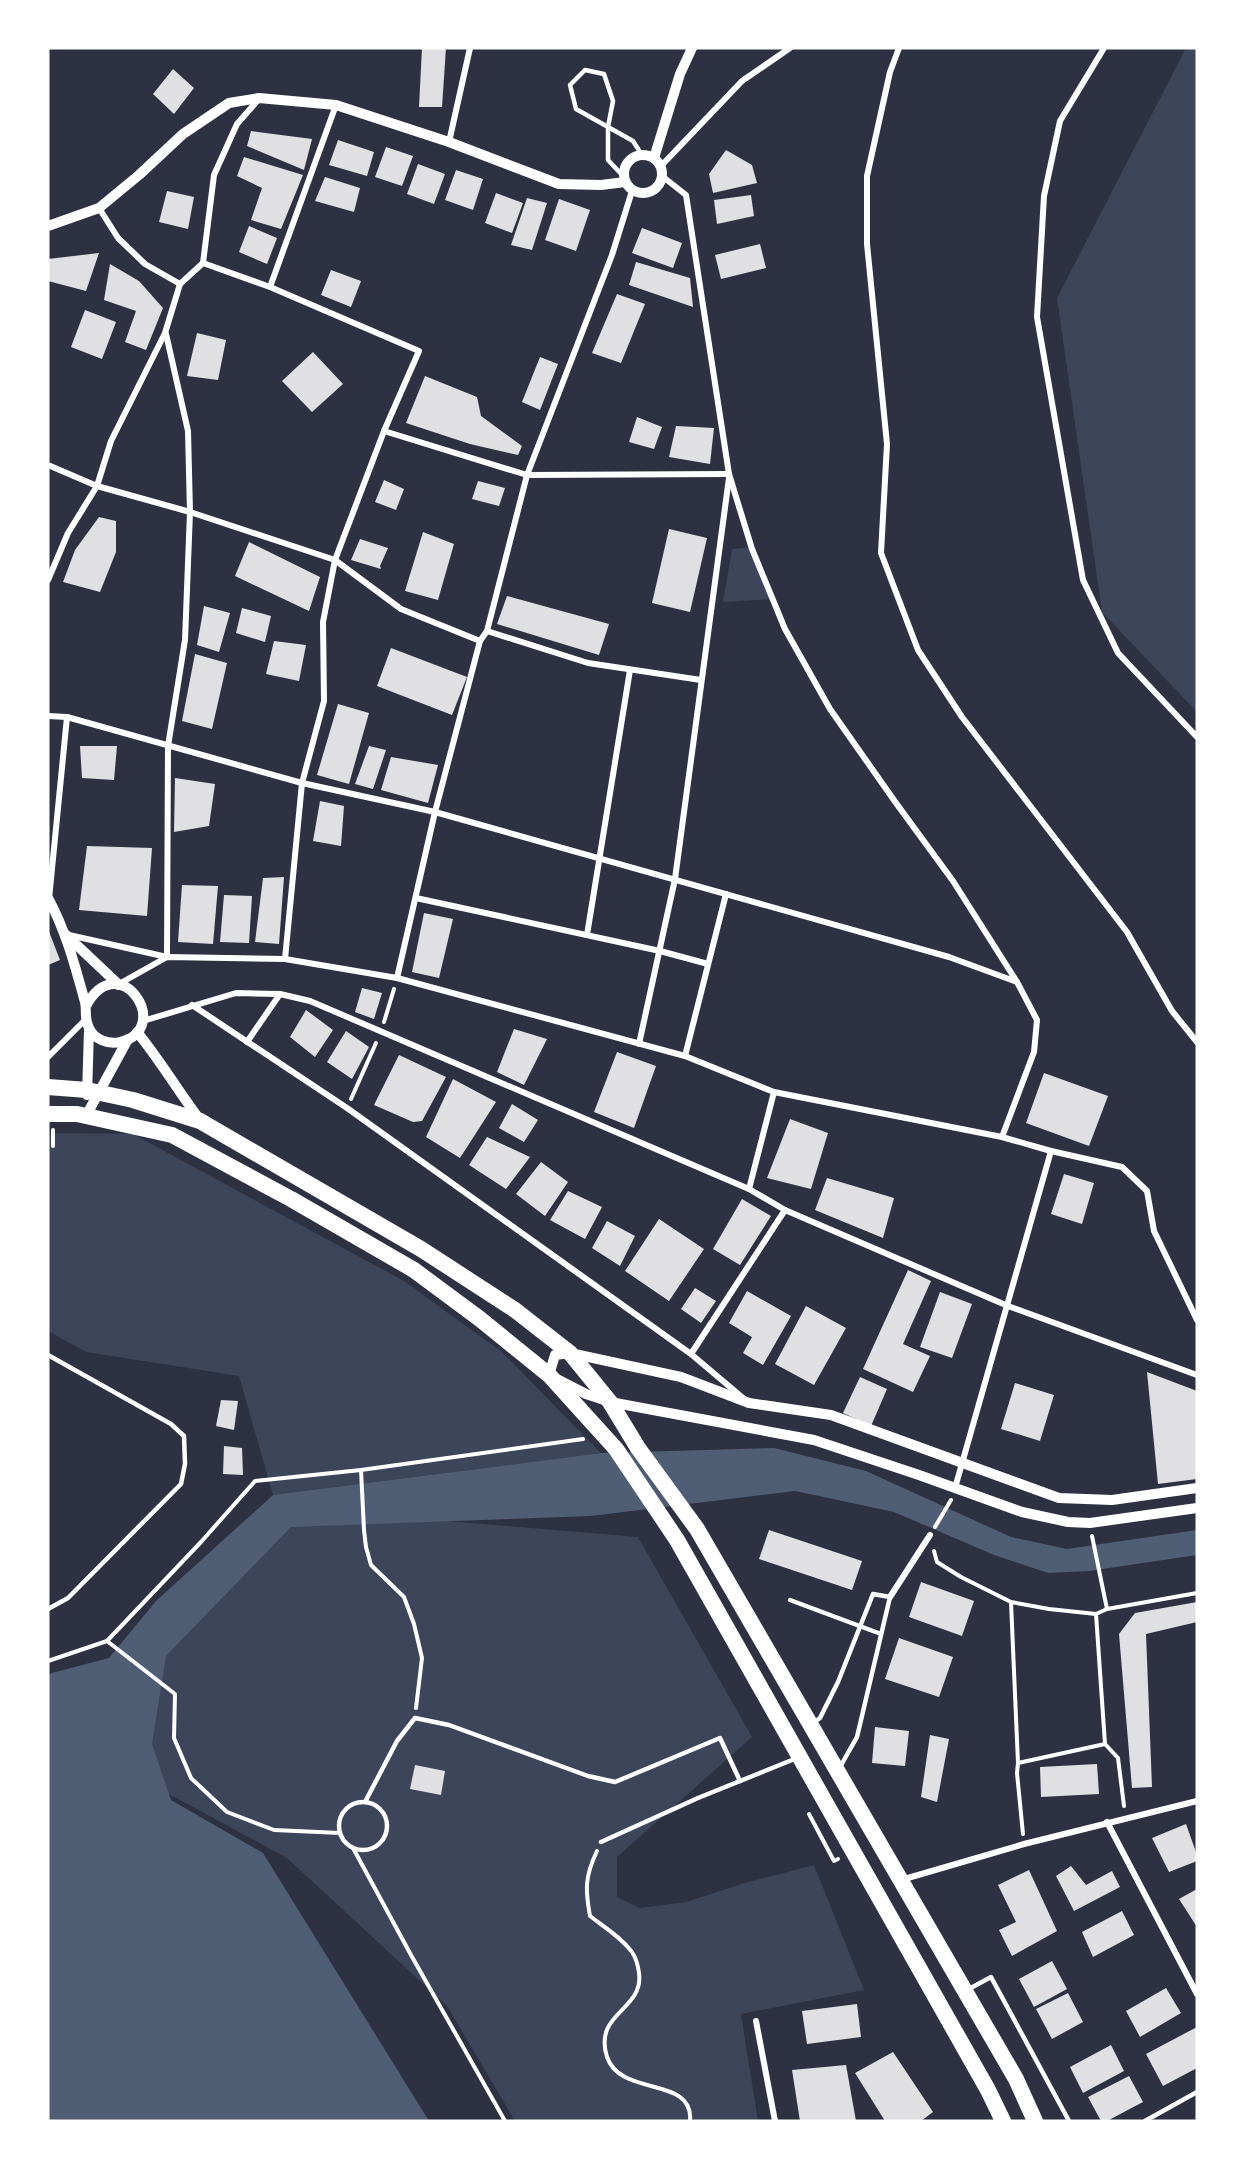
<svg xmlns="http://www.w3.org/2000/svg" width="1245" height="2169" font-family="Merriweather,serif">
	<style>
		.green { fill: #3c4559 }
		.water { fill: #4f5d75 }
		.building { fill: #e0e0e3 }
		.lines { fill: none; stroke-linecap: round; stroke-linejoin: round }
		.path { stroke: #fff; stroke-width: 4 }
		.service { stroke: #fff; stroke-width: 4.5 }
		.minor { stroke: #fff; stroke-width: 6 }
		.tertiary { stroke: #fff; stroke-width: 10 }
		.trunk { stroke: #fff; stroke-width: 16 }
	</style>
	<rect width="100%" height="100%" fill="#2d3142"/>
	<g class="green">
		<polygon points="1186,48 1197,48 1197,712 1102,612 1057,298"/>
		<polygon points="753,547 770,599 723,602 732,549"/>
		<polygon points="48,1133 133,1134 404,1281 502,1352 601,1453 273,1495 239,1376 86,1352 48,1331"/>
		<polygon points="364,1514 638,1537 752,1737 617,1857 617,1897 639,1908 686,1902 748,1882 814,1865 864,1990 741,2014 758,2121 515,2121 447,2006 287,1858 147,1782 148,1648 272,1530"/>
	</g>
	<polygon class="water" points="774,1448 866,1471 1011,1537 1067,1549 1197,1530 1197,1555 1089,1571 1048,1573 994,1555 894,1512 795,1491 591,1516 291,1527 166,1656 152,1744 171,1800 263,1853 429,2121 48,2121 48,1674 109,1658 156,1601 273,1495 601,1453"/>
	<g class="building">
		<polygon points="422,48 446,48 442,107 419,107"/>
		<polygon points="173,69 194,88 174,114 153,94"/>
		<polygon points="251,131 312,139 304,170 247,146"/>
		<polygon points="338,140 374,152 367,176 329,165"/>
		<polygon points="386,147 413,156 402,186 375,177"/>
		<polygon points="726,150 752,165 757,183 713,193 709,174"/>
		<polygon points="244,157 303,175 281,229 251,220 262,188 237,176"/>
		<polygon points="418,164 445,174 434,204 407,194"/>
		<polygon points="456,170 483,179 473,210 445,200"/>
		<polygon points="325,177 360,188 354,212 315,201"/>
		<polygon points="167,191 194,197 188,229 159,222"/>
		<polygon points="496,193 523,203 512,233 485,223"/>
		<polygon points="751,195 754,216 717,224 714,200"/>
		<polygon points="527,198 547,203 532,250 511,245"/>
		<polygon points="559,199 590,210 576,251 545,240"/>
		<polygon points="249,226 277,238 267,264 239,252"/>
		<polygon points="642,228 682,243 673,268 632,253"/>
		<polygon points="760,244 766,268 721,279 715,255"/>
		<polygon points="99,253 86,291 48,281 48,259"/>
		<polygon points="636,262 690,278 693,307 629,285"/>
		<polygon points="110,264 139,281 163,308 146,350 125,342 136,311 104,300"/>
		<polygon points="331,270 361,281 351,307 321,295"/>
		<polygon points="617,294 645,304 621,363 592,353"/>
		<polygon points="85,310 116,322 102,359 71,347"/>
		<polygon points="197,333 226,340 218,380 187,376"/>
		<polygon points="313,352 343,384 312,412 282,381"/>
		<polygon points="540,357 558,364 540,410 522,402"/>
		<polygon points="425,376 477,397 481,416 522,446 518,455 470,444 406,423"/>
		<polygon points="637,417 662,427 654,449 629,442"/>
		<polygon points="676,426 714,428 710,464 669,457"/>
		<polygon points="384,480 404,489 396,510 375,502"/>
		<polygon points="478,481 505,488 499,506 472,499"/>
		<polygon points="99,517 116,521 116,552 100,592 63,582 75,550"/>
		<polygon points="669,529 707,538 690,612 652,603"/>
		<polygon points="423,532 454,544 438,600 405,591"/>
		<polygon points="360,539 388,548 380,566 381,569 351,560"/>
		<polygon points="249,542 320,577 309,611 235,576"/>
		<polygon points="507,596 609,624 599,655 497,624"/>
		<polygon points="204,606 230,613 219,652 197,645"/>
		<polygon points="242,608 271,616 265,642 236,633"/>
		<polygon points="274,641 306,645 299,681 266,674"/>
		<polygon points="391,648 467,677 452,715 377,686"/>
		<polygon points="195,654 227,663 212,729 182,721"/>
		<polygon points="338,704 369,713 349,784 317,775"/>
		<polygon points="80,746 117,746 114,780 82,778"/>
		<polygon points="369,746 386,750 373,789 355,784"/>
		<polygon points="391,757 438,765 428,803 381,790"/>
		<polygon points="175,778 215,784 209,826 174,832"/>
		<polygon points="320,801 344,806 341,846 313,841"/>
		<polygon points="87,846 152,848 147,916 79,910"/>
		<polygon points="284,877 279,944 255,942 263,878"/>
		<polygon points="182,885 218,886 213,944 178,942"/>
		<polygon points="224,895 252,896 249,943 220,942"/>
		<polygon points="424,913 453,919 439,978 412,972"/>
		<polygon points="48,929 60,960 48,965"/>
		<polygon points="362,988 382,993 374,1019 355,1012"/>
		<polygon points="306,1010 333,1030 315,1057 290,1037"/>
		<polygon points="514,1029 547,1039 524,1085 497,1072"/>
		<polygon points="346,1031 369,1047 352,1079 327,1062"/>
		<polygon points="617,1052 656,1066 634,1128 594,1112"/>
		<polygon points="399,1055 446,1077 422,1121 413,1122 374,1105"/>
		<polygon points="1044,1073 1108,1096 1089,1146 1026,1123"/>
		<polygon points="453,1079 496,1102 460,1158 426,1137"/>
		<polygon points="512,1104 538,1120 524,1142 499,1128"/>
		<polygon points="790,1119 828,1133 811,1189 767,1178"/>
		<polygon points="487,1137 530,1157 506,1189 469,1165"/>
		<polygon points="541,1162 568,1182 545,1216 516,1194"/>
		<polygon points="1064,1174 1094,1183 1082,1224 1051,1214"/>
		<polygon points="827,1178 894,1198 883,1238 815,1210"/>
		<polygon points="568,1191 602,1207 585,1239 550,1220"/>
		<polygon points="742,1199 771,1216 740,1265 713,1249"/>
		<polygon points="659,1219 704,1249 669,1301 625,1271"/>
		<polygon points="607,1221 635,1236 620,1266 592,1248"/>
		<polygon points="908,1270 931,1281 903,1344 930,1356 913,1392 863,1369"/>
		<polygon points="695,1288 716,1301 701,1323 681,1309"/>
		<polygon points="747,1291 791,1316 763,1365 743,1353 752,1337 729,1323"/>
		<polygon points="940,1292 972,1304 952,1358 920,1347"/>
		<polygon points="806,1306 846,1328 814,1385 775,1364"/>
		<polygon points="1147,1372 1197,1391 1197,1479 1158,1484"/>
		<polygon points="860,1377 887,1389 871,1426 843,1413"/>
		<polygon points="1015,1383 1054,1395 1040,1441 1001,1429"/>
		<polygon points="221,1400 238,1401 234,1430 216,1426"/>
		<polygon points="224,1446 242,1448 243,1475 223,1474"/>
		<polygon points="769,1530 862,1561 852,1590 759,1559"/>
		<polygon points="921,1582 974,1601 962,1636 909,1617"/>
		<polygon points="1197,1602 1197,1622 1146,1634 1152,1787 1132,1788 1119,1634 1135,1613"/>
		<polygon points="899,1638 953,1657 939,1697 885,1679"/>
		<polygon points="875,1727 909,1731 905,1766 872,1763"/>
		<polygon points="930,1735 949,1739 937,1802 921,1797"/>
		<polygon points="1097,1764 1099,1794 1041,1797 1040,1767"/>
		<polygon points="415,1765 445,1771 441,1795 410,1789"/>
		<polygon points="1186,1824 1197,1855 1197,1861 1169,1872 1152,1838"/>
		<polygon points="1071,1866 1086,1885 1112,1871 1120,1887 1074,1911 1056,1876"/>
		<polygon points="1029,1870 1057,1931 1012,1956 999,1930 1016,1922 998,1885"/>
		<polygon points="1197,1889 1197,1927 1179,1899"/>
		<polygon points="1122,1911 1134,1935 1093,1957 1082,1932"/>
		<polygon points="1052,1961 1067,1989 1034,2007 1019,1979"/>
		<polygon points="1166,1988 1181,2013 1140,2037 1126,2011"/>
		<polygon points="1068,1993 1083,2022 1052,2039 1036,2009"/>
		<polygon points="857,2004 861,2037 807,2044 802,2011"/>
		<polygon points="1197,2027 1197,2068 1163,2086 1146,2054"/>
		<polygon points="1111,2045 1124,2071 1083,2093 1070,2067"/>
		<polygon points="893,2052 933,2112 921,2121 885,2121 855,2073"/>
		<polygon points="846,2065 856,2121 800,2121 792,2070"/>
		<polygon points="1129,2076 1143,2102 1107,2121 1101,2121 1088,2097"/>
	</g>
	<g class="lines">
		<g class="path">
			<polyline points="384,1022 394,989"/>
			<polyline points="351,1099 376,1043"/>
			<polyline points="53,1146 53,1130"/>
			<polyline points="361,1470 364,1530 366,1547 371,1565 404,1597 414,1624 422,1658 416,1708"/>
			<polyline points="935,1527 951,1500"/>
			<polyline points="1092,1536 1107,1609"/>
			<polyline points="934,1551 937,1562 961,1577 1011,1602 1049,1609 1096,1614 1107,1609 1197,1593"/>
			<polyline points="1011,1602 1018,1763 1105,1744 1096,1614"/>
			<polyline points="107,1641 175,1694 174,1738 191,1778 227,1812 274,1830 340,1833"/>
			<polyline points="48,1661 107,1641 201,1542 255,1481 361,1470 583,1439"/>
			<polyline points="1105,1744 1118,1758 1124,1806"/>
			<polyline points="1018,1763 1017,1773 1023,1834"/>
			<polyline points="809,1814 834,1861 838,1859"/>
			<polyline points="353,1848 411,1955 505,2121"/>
			<path d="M597 1851C585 1876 585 1889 590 1916 604 1927 621 1937 632 1952 636 1958 638 1965 639 1973 644 2011 593 2012 607 2057 621 2098 694 2075 690 2121"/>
		</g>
		<g class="service">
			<polyline points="624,177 608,160 608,127 576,109 570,85 585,70 604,74 613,101 608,127 633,141 642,155"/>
			<polyline points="48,1355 171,1424 184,1436 185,1464 181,1484 68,1598 48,1609"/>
			<polyline points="790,1600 881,1634"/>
			<polyline points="813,1723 820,1718 838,1682 873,1594 890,1597 857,1737 840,1767"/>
			<polyline points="365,1802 397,1741 415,1718 449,1725 588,1776 615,1782 720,1738 740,1781"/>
			<circle cx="363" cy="1826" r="24"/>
			<polyline points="601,1842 698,1798 797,1758"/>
			<polyline points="969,1989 991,1977 1069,2121"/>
			<polyline points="1145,2121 1197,2092"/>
		</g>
		<g class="minor">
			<polyline points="899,48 890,72 867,176 867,244 887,444 881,553 918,650 962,717 1127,932 1172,1011 1197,1042"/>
			<polyline points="1104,48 1060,121 1044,196 1037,317 1083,580 1118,653 1197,737"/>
			<polyline points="449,142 470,48"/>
			<polyline points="661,166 742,81 790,48"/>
			<polyline points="662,176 686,195 729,474 752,549 785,629 830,709 896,803 953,881 1017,982 1037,1020 1034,1052 1002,1137"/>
			<polyline points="99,208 118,238 145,264 180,284"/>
			<polyline points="203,263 214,175 237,124 259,99"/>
			<polyline points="270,287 336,105"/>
			<polyline points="384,431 527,475 729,474"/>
			<polyline points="48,465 97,486 190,512 335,560 401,609 480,641"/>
			<polyline points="48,580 68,533 97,486 111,441 165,333 180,284 203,263 270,287 419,351 384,431 335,560 323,622 324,701 302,783 285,959"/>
			<polyline points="487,631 588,663 701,680"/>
			<polyline points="48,716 67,717 302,783 435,812 949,957 1017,982"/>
			<polyline points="416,898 660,951 708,964"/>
			<polyline points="49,899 67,717"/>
			<polyline points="69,935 167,957 168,746 185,640 190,512 188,431 166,334"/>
			<polyline points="587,935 630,670"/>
			<polyline points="397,978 435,812 480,641 487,631 527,475 612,255 632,191"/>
			<polyline points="119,984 167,957 285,959 397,978 685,1056 774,1092 1002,1137 1051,1151 1122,1167 1147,1191 1154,1231 1197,1320"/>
			<polyline points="192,1005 347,1108 691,1354 743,1398"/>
			<polyline points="143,1021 236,993 280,994 310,1001 749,1189 785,1210 1008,1306 1197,1375"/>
			<polyline points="247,1042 280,994"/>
			<polyline points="639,1044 675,879 729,478"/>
			<polyline points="685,1056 726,894"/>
			<polyline points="48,1057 85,1020"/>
			<polyline points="749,1189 774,1092"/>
			<polyline points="691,1354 785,1210"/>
			<polyline points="955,1488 1051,1151"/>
			<polyline points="890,1597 930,1535"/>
			<polyline points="1107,1822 1197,1994"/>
			<polyline points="901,1880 1024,1844 1197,1801"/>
			<polyline points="756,2021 775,2121"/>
		</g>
		<g class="tertiary">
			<circle cx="643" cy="174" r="19"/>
			<polyline points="654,158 680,74 692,48"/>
			<polyline points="48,226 99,208 139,175 183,134 229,103 259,98 336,105 449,142 559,184 601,185 625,182"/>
			<path d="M48 898C66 931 75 966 85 1002 87 1011 84 1019 89 1028 94 1039 108 1045 120 1042 175 1029 119 945 86 1006"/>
			<polyline points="66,935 119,985"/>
			<path d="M137 1032C160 1060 178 1091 200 1120"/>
			<polyline points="87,1095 89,1030"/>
			<polyline points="86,1116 128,1039"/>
			<polyline points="1197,1488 1112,1500 1059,1498 831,1415 749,1403 681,1377 570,1353 555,1355 549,1375 586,1394 610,1402 814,1440 919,1475 1022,1512 1068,1522 1090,1523 1197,1508"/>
		</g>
		<g class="trunk">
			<polyline points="48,1087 87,1090 133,1100 200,1121 421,1249 515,1310 570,1353 610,1402 638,1448 697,1529 1016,2079 1035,2121"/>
			<polyline points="48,1114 77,1114 172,1135 291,1199 414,1270 480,1319 549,1375 616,1449 677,1540 988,2090 1003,2121"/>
		</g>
	</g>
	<rect width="1245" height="2169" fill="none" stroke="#ffffff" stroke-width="99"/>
</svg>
